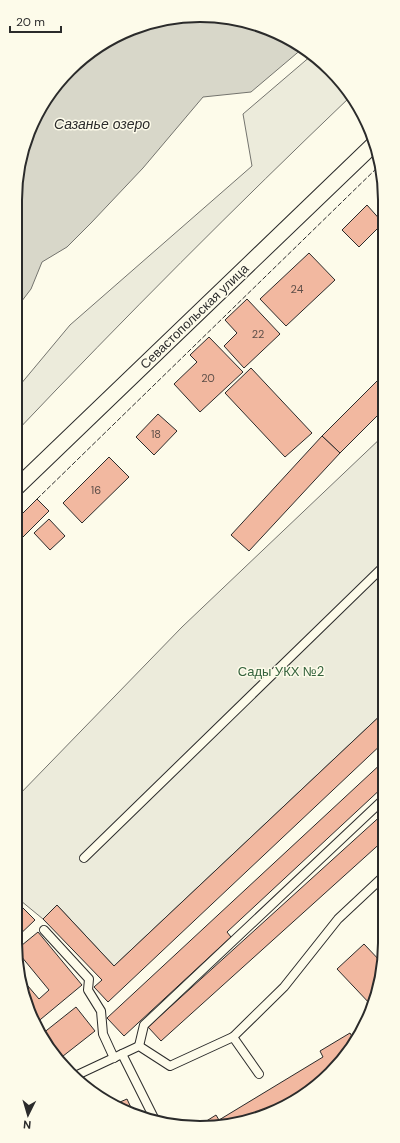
<svg xmlns="http://www.w3.org/2000/svg" width="400" height="1143" font-family="'DM Sans',sans-serif">
	<style>
		.green { fill: #ecebdb; stroke: #74746e }
		.water { fill: #d8d7c9; stroke: #74746e }
		.building { fill: #f2b8a0; stroke: #2b2b2b }
		.lines { fill: none; stroke-linecap: round; stroke-linejoin: round }
		.service-casing { stroke: #2b2b2b; stroke-width: 10 }
		.minor-casing { stroke: #2b2b2b; stroke-width: 17 }
		.service { stroke: #fdfbea; stroke-width: 8 }
		.minor { stroke: #fdfbea; stroke-width: 15 }
		.fence { stroke: #2b2b2b; stroke-width: 1; stroke-dasharray: 5 2; stroke-linecap: butt }
		.labels { text-anchor: middle; stroke-width: 3; stroke-linejoin: round; paint-order: stroke }
		.number-label { font-size: 11px; fill: #5d4e48 }
		.street-label { font-size: 13px; fill: #2b2b2b; stroke: #fdfbea }
		.park-label { font-size: 13px; fill: #34623c; stroke: #fdfbea }
		.water-label { font-size: 14px; font-style: italic; fill: #2b2b2b; stroke: #fdfbea }
		.rim { fill: none; stroke: #2b2b2b; stroke-width: 2 }
	</style>
	<rect width="100%" height="100%" fill="#fdfbea"/>
	<g class="green">
		<path d="M312 55 339 78 351 96C236 206 124 318 15 433V391L70 325 252 166 243 114Z"/>
		<polygon points="384,435 385,711 114,966 57,905 43,919 15,896 15,799 182,627"/>
	</g>
	<polygon class="water" points="176,17 248,21 293,40 303,48 251,92 203,97 143,168 91,223 67,247 42,262 31,289 15,310 15,200 21,152 53,88 107,40"/>
	<g class="building">
		<polygon points="367,205 383,223 359,247 342,230"/>
		<polygon points="309,253 335,280 286,326 260,299"/>
		<polygon points="247,299 280,334 244,368 224,346 237,333 225,320"/>
		<polygon points="209,337 243,372 200,412 174,384 197,362 190,355"/>
		<polygon points="251,368 312,433 285,457 225,393"/>
		<polygon points="384,374 384,409 340,453 322,436"/>
		<polygon points="158,414 177,431 154,455 136,437"/>
		<polygon points="322,436 340,453 249,551 231,535"/>
		<polygon points="109,457 129,477 82,523 63,503"/>
		<polygon points="37,499 49,511 15,545 15,521"/>
		<polygon points="49,519 65,536 50,550 34,533"/>
		<polygon points="385,711 385,741 108,1002 94,987 102,980 43,919 57,905 114,966"/>
		<polygon points="385,760 385,785 227,932 231,937 124,1036 107,1018"/>
		<polygon points="385,812 385,839 161,1041 148,1027"/>
		<polygon points="22,907 35,920 15,939 15,914"/>
		<polygon points="38,932 82,985 35,1024 29,1014 22,979 39,999 49,990 16,950"/>
		<polygon points="364,944 382,963 379,991 372,1006 337,969"/>
		<polygon points="76,1007 95,1031 58,1060 42,1034"/>
		<polygon points="350,1033 355,1042 354,1046 303,1097 248,1122 200,1125 216,1115 219,1120 323,1057 320,1051"/>
		<polygon points="127,1099 134,1114 118,1109 113,1105"/>
	</g>
	<g class="lines">
		<g class="service-casing">
			<g id="service">
				<polyline points="84,858 384,566"/>
				<polyline points="44,930 89,979 88,990 101,1011 103,1034 114,1058"/>
				<polyline points="233,1037 284,987 338,919 385,875"/>
				<polyline points="139,1046 144,1025 385,798"/>
				<polyline points="122,1054 155,1120"/>
				<polyline points="75,1076 139,1046 170,1066 233,1037 259,1074"/>
			</g>
		</g>
		<g class="minor-casing">
			<polyline id="minor" points="15,489 374,144"/>
		</g>
		<use href="#service" class="service"/>
		<use href="#minor" class="minor"/>
		<polyline class="fence" points="37,499 380,165"/>
	</g>
	<g class="labels">
		<g class="number-label">
			<text x="297" y="293">24</text>
			<text x="258" y="338">22</text>
			<text x="208" y="382">20</text>
			<text x="156" y="438">18</text>
			<text x="96" y="494">16</text>
		</g>
		<g class="street-label">
			<text transform="translate(194 316) rotate(-44)" y="5">Севастопольская улица</text>
		</g>
		<g class="park-label">
			<text x="281" y="676">Сады УКХ №2</text>
		</g>
		<g class="water-label">
			<text x="102" y="129">Сазанье озеро</text>
		</g>
	</g>
	<path d="M0 0H400V1143H0ZM200 22H200A178 178 0 0 1 378 200V943A178 178 0 0 1 200 1121H200A178 178 0 0 1 22 943V200A178 178 0 0 1 200 22Z" fill="#fdfbea" fill-rule="evenodd"/>
	<path class="rim" d="M200 22H200A178 178 0 0 1 378 200V943A178 178 0 0 1 200 1121H200A178 178 0 0 1 22 943V200A178 178 0 0 1 200 22Z"/>
	<g transform="translate(28 1115) rotate(185)" stroke="#fdfbea" stroke-width="3" paint-order="stroke">
	<path d="M0-3L7 15L0 10L-7 15Z" fill="#2b2b2b"/>
	<text y="-6" font-size="11" font-weight="bold" text-anchor="middle" fill="#2b2b2b">N</text>
	</g>
	<path d="M10 26v6h51v-6" fill="none" stroke="#2b2b2b" stroke-width="2"/>
	<text x="16" y="26" font-size="12" fill="#2b2b2b" stroke="#fdfbea" stroke-width="3" paint-order="stroke">20 m</text>
</svg>
